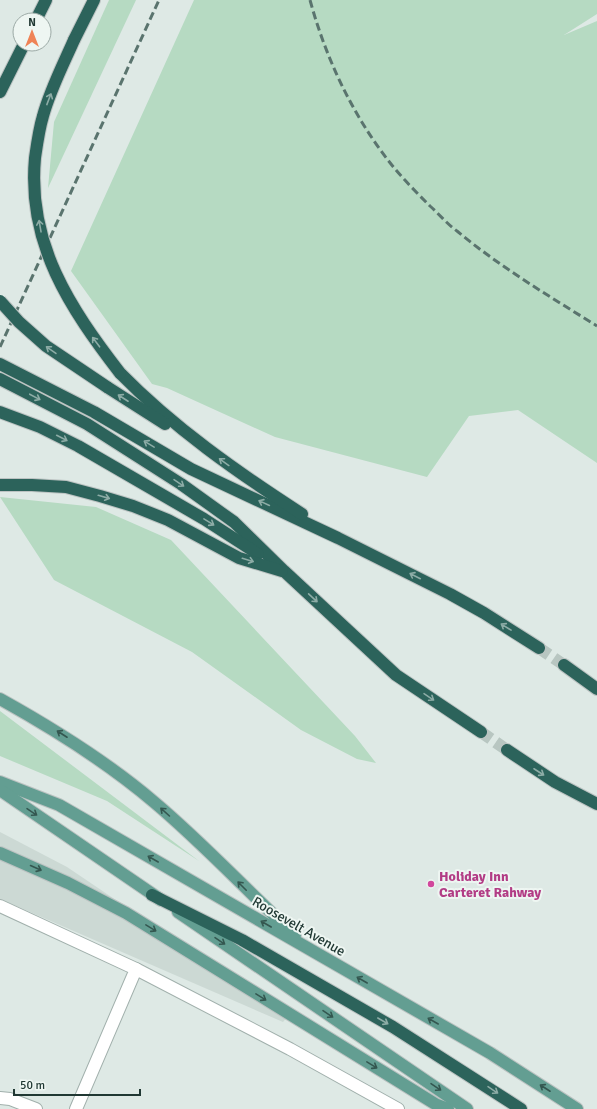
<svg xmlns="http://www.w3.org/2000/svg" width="597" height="1109" font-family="Signika,sans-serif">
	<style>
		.built { fill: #ccd9d4 }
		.green { fill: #b6dac2 }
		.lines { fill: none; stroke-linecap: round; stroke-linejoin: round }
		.highway-tunnel { stroke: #b8c6c1; stroke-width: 12; stroke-dasharray: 12 6; stroke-linecap: butt }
		.minor-casing { stroke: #a1b0ac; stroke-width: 14 }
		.major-casing { stroke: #bcc3c2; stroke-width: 14 }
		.highway-casing { stroke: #bcc3c2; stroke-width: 14 }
		.minor { stroke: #fff; stroke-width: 12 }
		.major { stroke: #639e92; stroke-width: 12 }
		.highway { stroke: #2c635b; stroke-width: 12 }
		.rail { stroke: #5a746e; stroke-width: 3; stroke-dasharray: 8 4; stroke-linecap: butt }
		.highway-bridge-casing { stroke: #bcc3c2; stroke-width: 14; stroke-linecap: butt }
		.highway-bridge { stroke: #2c635b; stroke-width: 12 }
		.oneway { stroke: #8daca6 }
		.oneway2 { stroke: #345750 }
		.hotel-dot { fill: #d1479c; stroke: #eef6f2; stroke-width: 1.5 }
		.labels { text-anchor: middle; stroke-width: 4; stroke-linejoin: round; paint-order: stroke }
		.hotel-label { font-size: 14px; font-weight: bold; fill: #b23c85; stroke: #eef6f2; text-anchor: start }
		.street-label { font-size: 14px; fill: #203833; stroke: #eef6f2 }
	</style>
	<rect width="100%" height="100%" fill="#dee9e5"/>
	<polygon class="built" points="0,832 67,867 288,1016 283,1022 0,899"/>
	<g class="green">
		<polygon points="109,0 136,0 48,188 54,122"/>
		<polygon points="194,0 597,0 597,14 564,35 597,21 597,463 518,410 469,416 427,477 275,437 167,388 152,384 71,271"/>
		<polygon points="0,497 96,507 171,540 355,736 376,763 357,759 301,730 192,652 54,580"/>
		<polygon points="0,711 199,861 107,801 0,756"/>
	</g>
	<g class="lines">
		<g class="highway-tunnel">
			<polyline points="539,648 564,665"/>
			<polyline points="481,732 507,750"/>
		</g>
		<g class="minor-casing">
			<g id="minor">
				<polyline points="0,906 136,969 76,1109"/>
				<polyline points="136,969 290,1049 398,1109"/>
				<polyline points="0,1098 10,1099 36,1109"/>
			</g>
		</g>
		<g class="major-casing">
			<g id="major">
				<path d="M0 699C54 729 106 761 154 802 203 843 247 891 295 935"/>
				<polyline points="0,782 59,805 490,1053 577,1109"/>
				<polyline points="0,790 161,900"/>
				<polyline points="0,853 68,883 126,913 437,1105 448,1109"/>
				<polyline points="178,912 467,1109"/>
			</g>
		</g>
		<g class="highway-casing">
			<g id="highway">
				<polyline points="36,20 46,0"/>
				<polyline points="74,40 94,0"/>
				<polyline points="0,92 24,44"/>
				<polyline points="0,364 94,412 191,469 338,538 450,594 484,613 539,648"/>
				<path d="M120 373C174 428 237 472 302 514"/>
				<polyline points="0,379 87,424 181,484 234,522 284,571 396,675 481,732"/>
				<polyline points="107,387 165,424"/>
				<polyline points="0,412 40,427 78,446 204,519 258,554"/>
				<polyline points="0,485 32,485 66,487 100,496 133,506 168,520 239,558 282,571"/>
				<polyline points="564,665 597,689"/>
				<polyline points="507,750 555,782 597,804"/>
				<polyline points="152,895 242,940 393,1027 521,1109"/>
			</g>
		</g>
		<use href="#minor" class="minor"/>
		<use href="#major" class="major"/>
		<use href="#highway" class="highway"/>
		<g class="rail">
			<path d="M310 0C326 59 353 116 391 164 403 179 417 193 430 206 439 214 447 224 457 231 500 267 549 296 597 326"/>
			<polyline points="0,347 159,0"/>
		</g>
		<g class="highway-bridge-casing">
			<g id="highway-bridge">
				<path d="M74 40C63 65 50 90 43 116 39 129 37 144 35 158 27 244 70 308 120 373"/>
				<polyline points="0,301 19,322 46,346 107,387"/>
			</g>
		</g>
		<use href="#highway-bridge" class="highway-bridge"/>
	</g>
	<defs><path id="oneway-shaft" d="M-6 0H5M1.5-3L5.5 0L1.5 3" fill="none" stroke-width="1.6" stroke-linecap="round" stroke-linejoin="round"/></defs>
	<g class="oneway">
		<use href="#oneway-shaft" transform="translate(49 99) rotate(-69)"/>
		<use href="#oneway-shaft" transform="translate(40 226) rotate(-100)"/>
		<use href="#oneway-shaft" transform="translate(96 342) rotate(-127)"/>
		<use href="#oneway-shaft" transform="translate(51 350) rotate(-145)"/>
		<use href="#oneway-shaft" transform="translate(35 397) rotate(28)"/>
		<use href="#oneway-shaft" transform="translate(123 398) rotate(-147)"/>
		<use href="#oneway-shaft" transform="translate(62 438) rotate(27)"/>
		<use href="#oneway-shaft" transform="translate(149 444) rotate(-149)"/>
		<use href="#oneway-shaft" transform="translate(224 462) rotate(-144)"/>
		<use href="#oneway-shaft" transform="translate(179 483) rotate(34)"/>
		<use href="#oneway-shaft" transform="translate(104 497) rotate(16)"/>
		<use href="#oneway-shaft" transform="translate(264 503) rotate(-155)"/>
		<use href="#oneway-shaft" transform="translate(209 522) rotate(32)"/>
		<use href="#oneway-shaft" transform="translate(248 560) rotate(17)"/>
		<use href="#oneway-shaft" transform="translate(415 576) rotate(-153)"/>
		<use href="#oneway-shaft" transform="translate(313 598) rotate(43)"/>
		<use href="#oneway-shaft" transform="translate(506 627) rotate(-148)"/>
		<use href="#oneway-shaft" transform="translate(429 697) rotate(34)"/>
		<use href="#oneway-shaft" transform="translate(539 772) rotate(33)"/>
		<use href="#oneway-shaft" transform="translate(383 1021) rotate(30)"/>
		<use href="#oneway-shaft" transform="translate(493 1090) rotate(34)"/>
	</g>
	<g class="oneway2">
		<use href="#oneway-shaft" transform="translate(62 734) rotate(-147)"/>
		<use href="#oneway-shaft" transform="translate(32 812) rotate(34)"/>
		<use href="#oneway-shaft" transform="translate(165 812) rotate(-138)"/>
		<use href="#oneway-shaft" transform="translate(153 859) rotate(-150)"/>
		<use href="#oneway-shaft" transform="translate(36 868) rotate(24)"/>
		<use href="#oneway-shaft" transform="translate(242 886) rotate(-135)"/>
		<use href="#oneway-shaft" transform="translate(266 924) rotate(-150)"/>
		<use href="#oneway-shaft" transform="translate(151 928) rotate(31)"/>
		<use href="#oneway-shaft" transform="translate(220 941) rotate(34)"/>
		<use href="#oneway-shaft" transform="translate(362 980) rotate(-150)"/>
		<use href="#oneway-shaft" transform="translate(261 997) rotate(32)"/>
		<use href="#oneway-shaft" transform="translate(328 1014) rotate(34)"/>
		<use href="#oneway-shaft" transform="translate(433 1021) rotate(-150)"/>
		<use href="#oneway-shaft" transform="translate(372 1065) rotate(31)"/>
		<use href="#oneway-shaft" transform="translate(436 1087) rotate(34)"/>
		<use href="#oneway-shaft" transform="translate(545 1088) rotate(-147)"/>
	</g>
	<circle class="hotel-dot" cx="431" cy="884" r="4"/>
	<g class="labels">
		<g class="hotel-label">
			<text x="439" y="881">Holiday Inn<tspan x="439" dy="16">Carteret Rahway</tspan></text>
		</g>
		<g class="street-label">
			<text transform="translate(299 926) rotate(30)" y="5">Roosevelt Avenue</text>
		</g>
	</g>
	<g transform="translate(32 32)"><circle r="19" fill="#eef6f2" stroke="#9caaa6"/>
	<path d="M0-3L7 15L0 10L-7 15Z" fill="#ef8356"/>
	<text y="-6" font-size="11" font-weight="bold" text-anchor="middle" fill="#203833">N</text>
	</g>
	<path d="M14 1089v6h126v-6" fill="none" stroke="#203833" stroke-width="2"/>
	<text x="20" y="1089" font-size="12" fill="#203833" stroke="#eef6f2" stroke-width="3" paint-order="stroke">50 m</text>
</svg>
